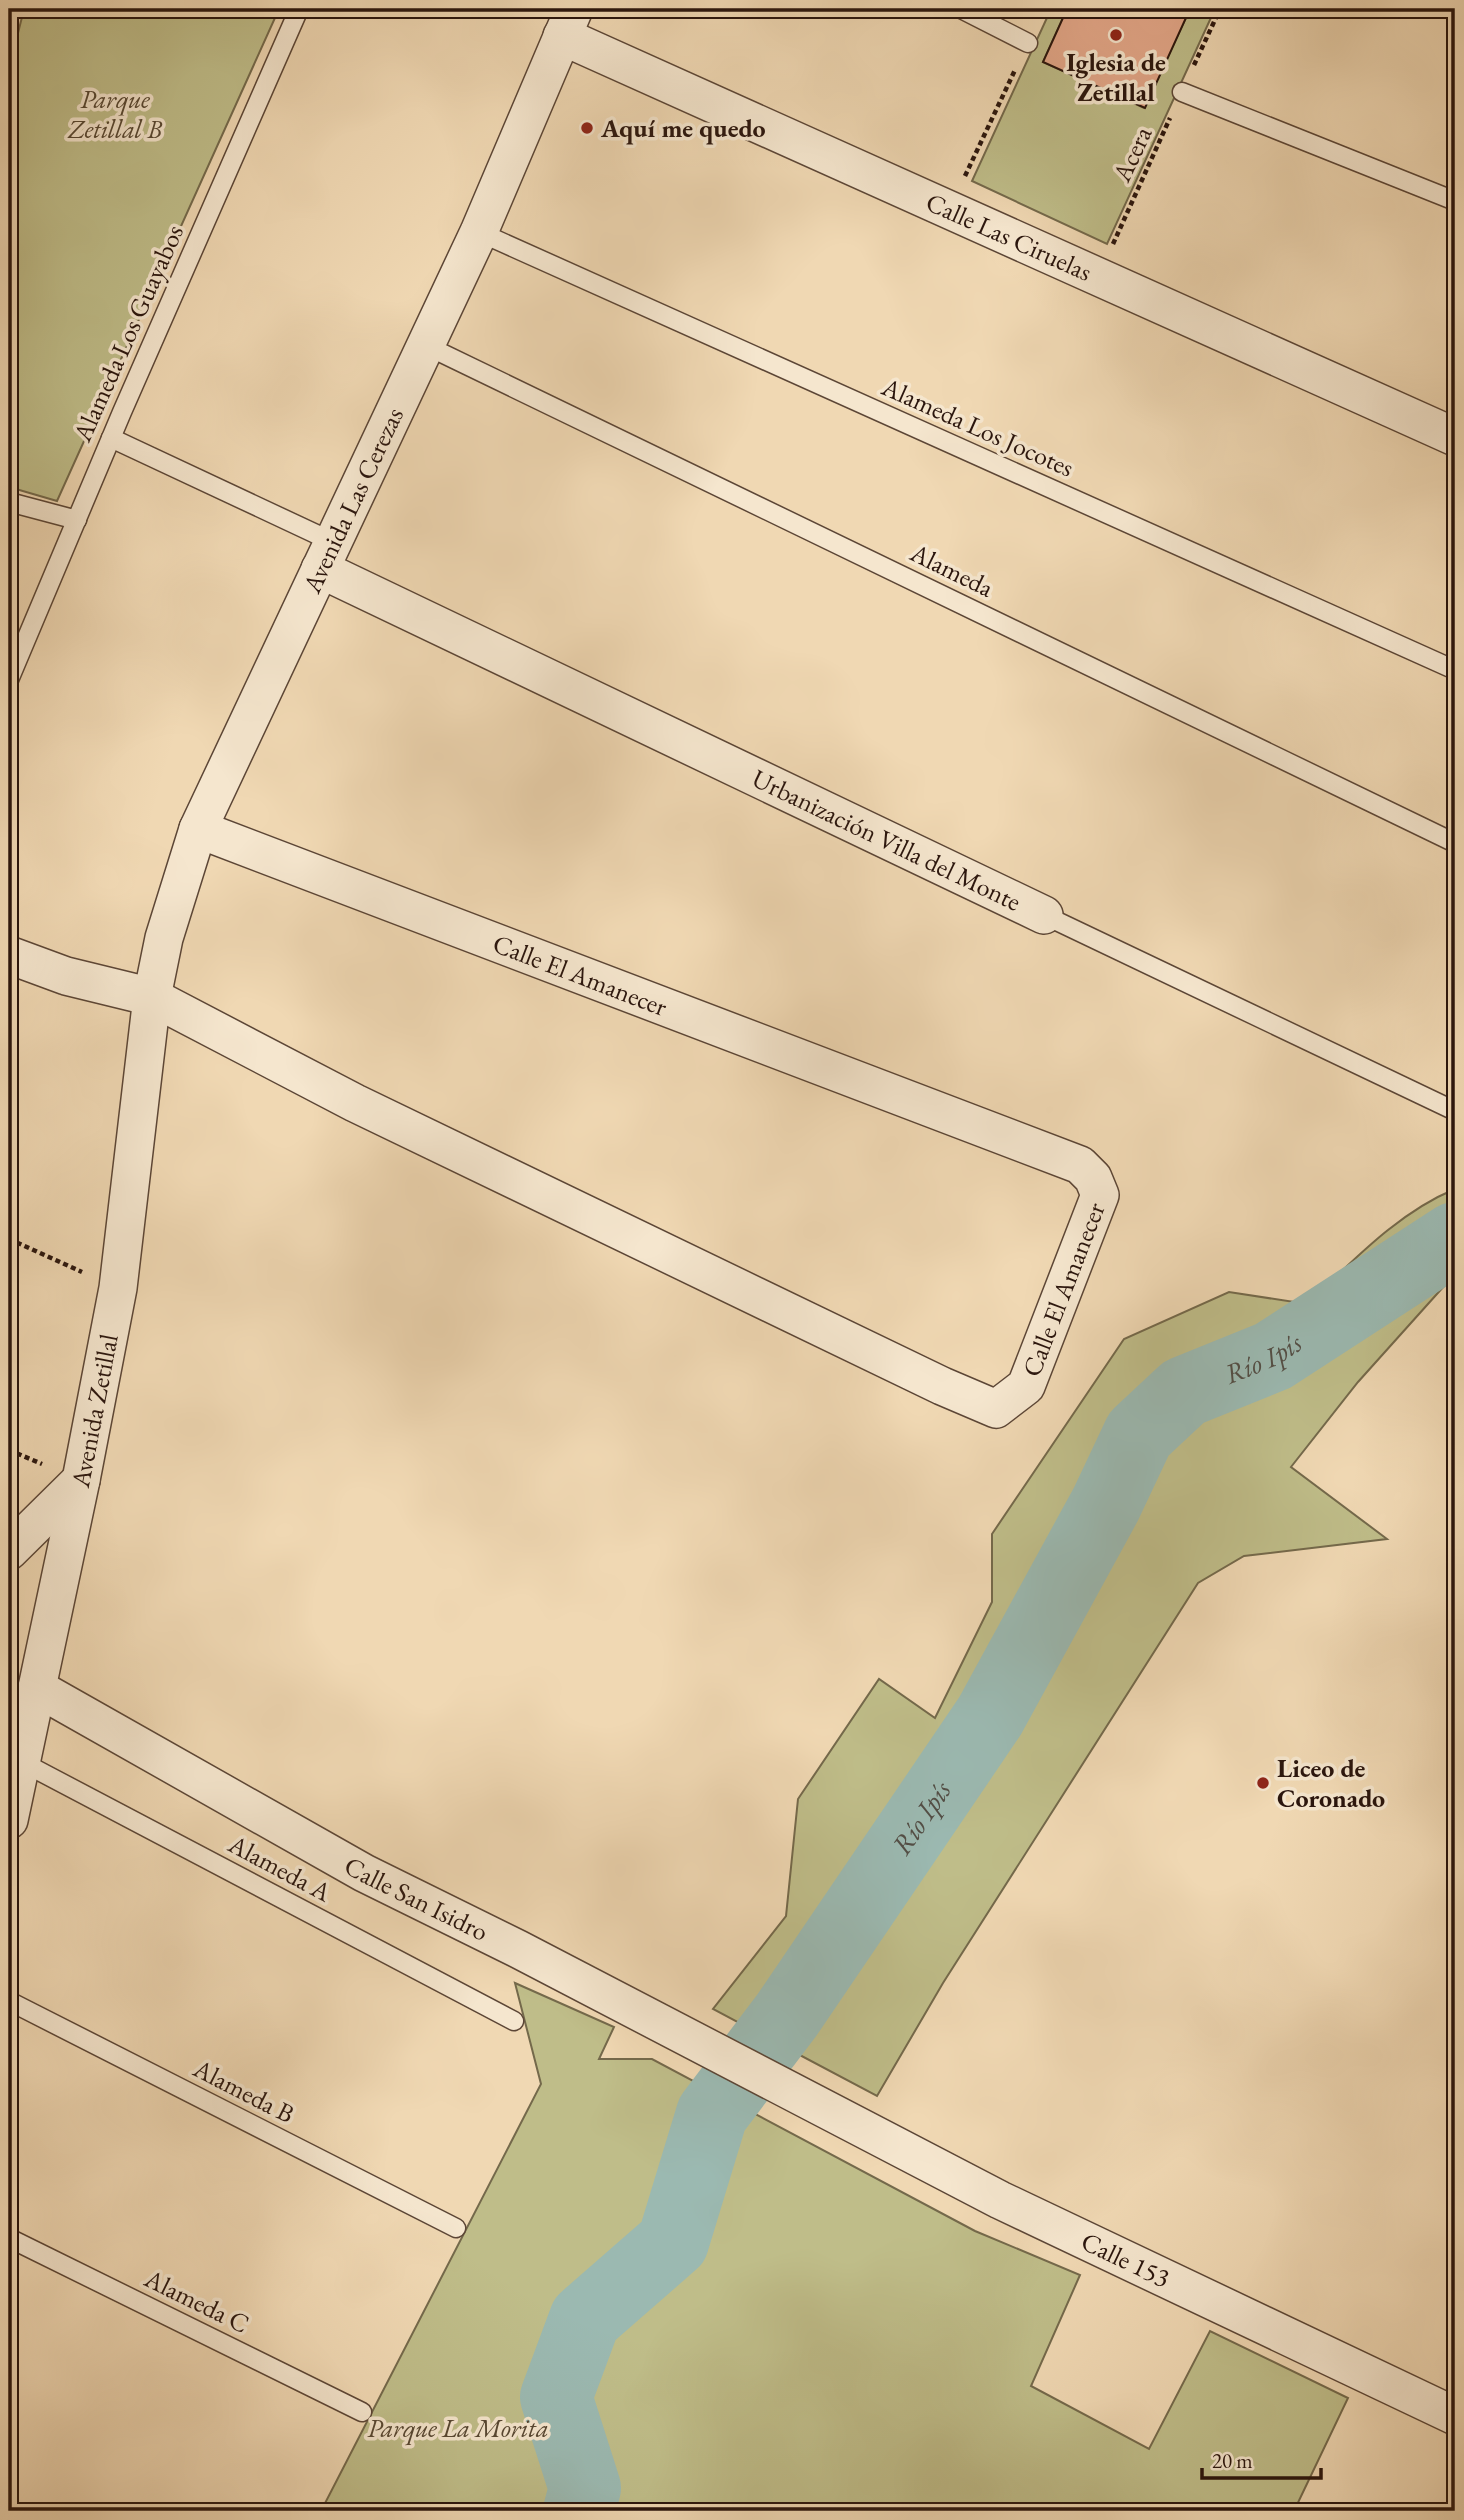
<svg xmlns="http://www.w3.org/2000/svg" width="1464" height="2520" font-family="'EB Garamond',serif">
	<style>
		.green { fill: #bfbd89; stroke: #74694b; stroke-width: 2 }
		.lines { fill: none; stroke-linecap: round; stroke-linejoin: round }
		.river { stroke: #9bb9b1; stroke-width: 72 }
		.building { fill: #e3a789; stroke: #2a150d; stroke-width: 2 }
		.lane-casing { stroke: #5c4636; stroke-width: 21 }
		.street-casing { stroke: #5c4636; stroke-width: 40 }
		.path { stroke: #2a150d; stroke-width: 4.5; stroke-dasharray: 5 3.5; stroke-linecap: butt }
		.lane { stroke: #f5e6ce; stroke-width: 18 }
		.street { stroke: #f5e6ce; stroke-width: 37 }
		.poi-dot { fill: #8f2418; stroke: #f5e6ce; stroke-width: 2.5 }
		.labels { text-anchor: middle; stroke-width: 7; stroke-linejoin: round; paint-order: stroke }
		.poi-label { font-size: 26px; font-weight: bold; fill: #2a150d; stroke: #f5e6ce; text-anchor: start }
		.park-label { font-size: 26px; font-style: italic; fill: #574732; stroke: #f5e6ce }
		.street-label { font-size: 26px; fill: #2a150d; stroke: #f5e6ce }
		.water-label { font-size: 28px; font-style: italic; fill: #524e46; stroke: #f5e6ce }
	</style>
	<rect width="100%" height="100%" fill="#f0d8b3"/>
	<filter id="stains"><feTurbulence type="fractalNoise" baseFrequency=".00286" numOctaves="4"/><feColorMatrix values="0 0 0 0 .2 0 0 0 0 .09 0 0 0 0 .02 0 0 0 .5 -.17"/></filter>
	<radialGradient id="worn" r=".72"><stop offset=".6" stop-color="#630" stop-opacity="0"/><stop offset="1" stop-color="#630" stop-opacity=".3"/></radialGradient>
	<g class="green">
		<polygon points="24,9 279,9 57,501 9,487 9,69"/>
		<polygon points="1051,9 1067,9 1043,62 1144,108 1190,9 1215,9 1107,244 972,181"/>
		<path d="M1455 1189V1283L1445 1285 1358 1382 1291 1467 1387 1539 1244 1556 1198 1583 943 1983 877 2096 713 2009 786 1916 798 1799 879 1679 935 1718 992 1602V1534L1124 1339 1229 1292 1307 1304C1352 1262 1397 1213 1455 1189Z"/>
		<polygon points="515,1983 614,2027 599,2059 652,2059 975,2231 1080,2275 1031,2386 1149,2449 1210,2331 1348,2398 1294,2511 321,2511 541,2084"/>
	</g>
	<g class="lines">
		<path class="river" id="s1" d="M579 2511 585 2488 556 2397 585 2319 673 2242 712 2114 787 2015 990 1716 1106 1504 1139 1434 1184 1392 1273 1356 1455 1238"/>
	</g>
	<polygon class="building" points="1067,9 1190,9 1145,108 1043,62"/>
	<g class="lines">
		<g class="lane-casing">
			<g id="lane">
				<polyline points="961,9 1028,43"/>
				<polyline points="1182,92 1455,201"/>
				<polyline points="479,232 1455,670"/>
				<polyline points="425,345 1455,843"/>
				<polyline points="111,438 333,542"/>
				<polyline points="9,502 77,520"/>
				<polyline points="9,680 122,412 299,9"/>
				<polyline points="1044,915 1455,1111"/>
				<polyline points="22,1762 514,2021"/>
				<polyline points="9,2001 456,2228"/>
				<polyline points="9,2238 362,2412"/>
			</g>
		</g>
		<g class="street-casing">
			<g id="street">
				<path id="s2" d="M562 36 1455 437"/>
				<path id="s3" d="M320 569 1044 915"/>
				<path id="s4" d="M9 955 66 976 152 997 355 1103 942 1386 996 1409 1026 1386 1100 1195 1093 1178 1080 1165 198 829"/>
				<polyline points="9,1551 81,1480"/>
				<path id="s5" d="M37 1688 364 1873 518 1949 1000 2200 1455 2416"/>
				<path id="s6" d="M9 1820 81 1480 118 1288 152 997 164 938 198 829 479 232 574 9"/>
			</g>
		</g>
		<g class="path">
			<polyline points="1194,65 1220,9"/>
			<polyline points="965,176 1015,70"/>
			<polyline points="1113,244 1170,118"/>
			<polyline points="9,1239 82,1272"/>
			<polyline points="9,1450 42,1464"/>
		</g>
		<use href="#lane" class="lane"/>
		<use href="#street" class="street"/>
	</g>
	<g class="poi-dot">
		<circle cx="1116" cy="35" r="7"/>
		<circle cx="587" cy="128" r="7"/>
		<circle cx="1263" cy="1783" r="7"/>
	</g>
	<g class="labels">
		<g class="poi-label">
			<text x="1116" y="71" text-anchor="middle">Iglesia de<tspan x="1116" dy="30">Zetillal</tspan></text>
			<text x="601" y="137">Aquí me quedo</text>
			<text x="1277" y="1777">Liceo de<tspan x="1277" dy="30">Coronado</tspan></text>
		</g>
		<g class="park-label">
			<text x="115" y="108">Parque<tspan x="115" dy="30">Zetillal B</tspan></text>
			<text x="458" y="2437">Parque La Morita</text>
		</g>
		<g class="street-label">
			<text transform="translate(1132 154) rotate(-65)" y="9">Acera</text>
			<text dy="9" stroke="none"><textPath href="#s2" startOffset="490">Calle Las Ciruelas</textPath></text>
			<text transform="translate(128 333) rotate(-66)" y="9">Alameda Los Guayabos</text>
			<text transform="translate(978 427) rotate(24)" y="9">Alameda Los Jocotes</text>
			<text dy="9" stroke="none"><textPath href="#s6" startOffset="1374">Avenida Las Cerezas</textPath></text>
			<text transform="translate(952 570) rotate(26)" y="9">Alameda</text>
			<text dy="9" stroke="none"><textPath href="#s3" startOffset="628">Urbanización Villa del Monte</textPath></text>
			<text transform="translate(580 975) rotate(21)" y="9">Calle El Amanecer</text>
			<text dy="9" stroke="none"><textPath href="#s4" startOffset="1230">Calle El Amanecer</textPath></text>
			<text dy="9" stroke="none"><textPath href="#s6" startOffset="418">Avenida Zetillal</textPath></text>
			<text transform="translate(280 1868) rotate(28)" y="9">Alameda A</text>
			<text dy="9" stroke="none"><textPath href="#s5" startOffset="434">Calle San Isidro</textPath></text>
			<text transform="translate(244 2091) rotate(27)" y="9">Alameda B</text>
			<text dy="9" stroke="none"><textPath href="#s5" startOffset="1230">Calle 153</textPath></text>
			<text transform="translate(197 2301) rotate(26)" y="9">Alameda C</text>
		</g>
		<g class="water-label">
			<text dy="10" stroke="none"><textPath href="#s1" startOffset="1405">Río Ipís</textPath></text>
			<text dy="10" stroke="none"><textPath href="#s1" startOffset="816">Río Ipís</textPath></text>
		</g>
	</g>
	<rect width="1464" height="2520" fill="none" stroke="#f0d8b3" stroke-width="35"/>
	<rect x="10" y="10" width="1443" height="2499" fill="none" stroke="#2a150d" stroke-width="3.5"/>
	<rect x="18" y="18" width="1429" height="2485" fill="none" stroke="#2a150d" stroke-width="2"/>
	<path d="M1202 2468v10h119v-10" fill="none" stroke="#2a150d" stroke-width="3.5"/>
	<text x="1212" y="2468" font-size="21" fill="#2a150d" stroke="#f5e6ce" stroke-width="5" paint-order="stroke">20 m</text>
	<rect width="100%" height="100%" filter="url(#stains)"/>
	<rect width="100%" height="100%" fill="url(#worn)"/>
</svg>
